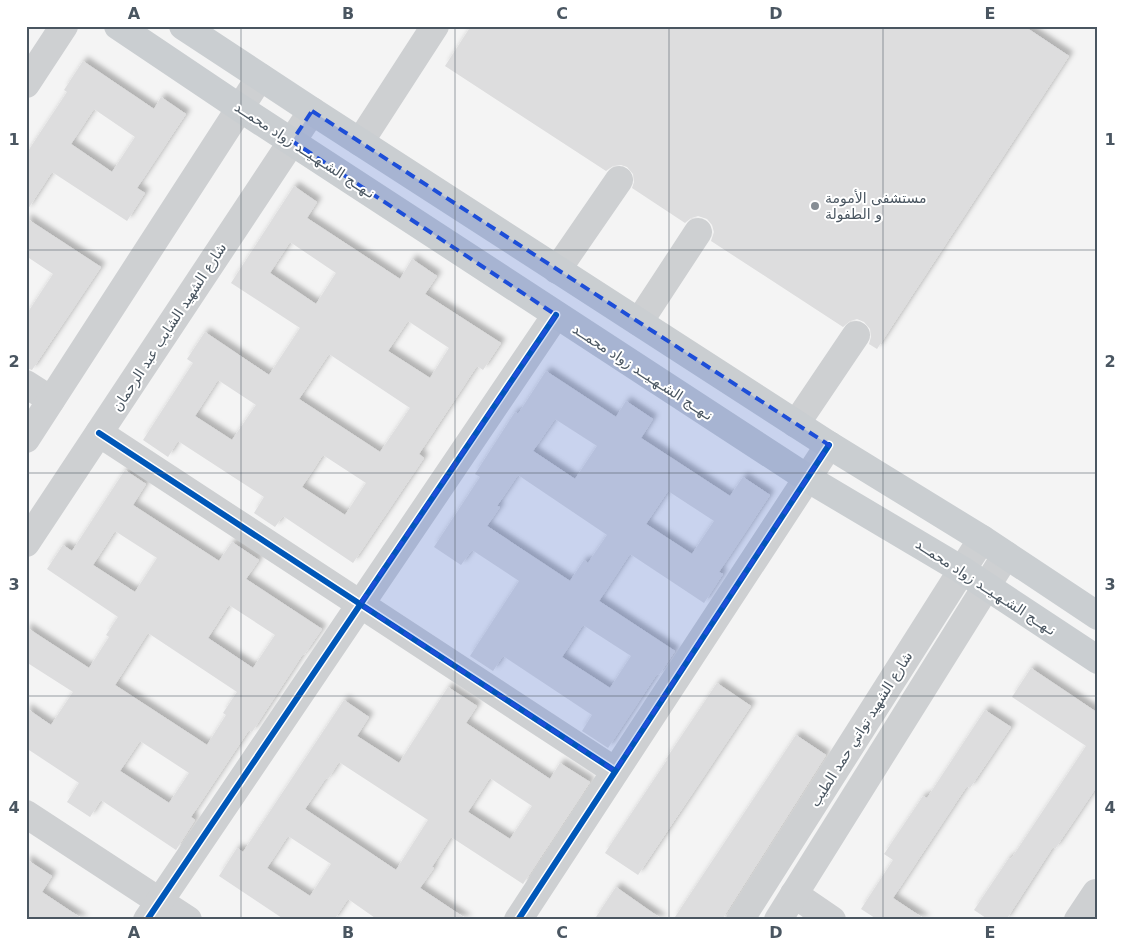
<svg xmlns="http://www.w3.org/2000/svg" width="1124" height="946" font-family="'DejaVu Sans',Cairo,sans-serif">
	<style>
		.building { fill: #ddddde; fill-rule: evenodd; filter: url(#shadow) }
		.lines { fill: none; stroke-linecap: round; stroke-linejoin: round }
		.minor { stroke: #ced0d2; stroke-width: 28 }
		.major { stroke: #caced1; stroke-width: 28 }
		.cycleway-casing { stroke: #fff; stroke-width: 9 }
		.cycleway { stroke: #0057b8; stroke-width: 6 }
		.marked { fill: #1d4ed8; fill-opacity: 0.2; stroke: #1d4ed8; stroke-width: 4; stroke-dasharray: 10 6; stroke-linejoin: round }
		.grid { fill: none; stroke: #4a5661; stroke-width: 1; stroke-opacity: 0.55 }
		.poi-dot { fill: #868d94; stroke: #fff; stroke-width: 2 }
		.labels { text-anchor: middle; stroke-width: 4; stroke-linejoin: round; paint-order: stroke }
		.street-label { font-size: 14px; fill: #4a5661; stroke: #fff }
		.poi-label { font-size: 14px; fill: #4a5661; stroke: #fff; text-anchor: start }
		.neatline { fill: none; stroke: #4a5661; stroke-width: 2 }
		.grid-label { font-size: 16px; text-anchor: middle; font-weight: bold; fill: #4a5661 }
	</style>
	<defs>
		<filter id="shadow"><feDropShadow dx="4.5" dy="-4.5" stdDeviation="2.5" flood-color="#0004"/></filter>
	</defs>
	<rect width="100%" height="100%" fill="#f4f4f4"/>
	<g class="building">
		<polygon points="471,26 1024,26 1069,56 877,349 869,344 871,337 870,329 864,322 857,319 850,321 843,327 711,241 714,232 712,225 707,219 698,216 691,218 685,223 632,188 634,182 633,174 627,167 621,165 613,166 606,171 445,66"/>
		<path d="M83 61 154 109 161 97 186 114 137 188 145 193 127 221 52 172 26 212V154L67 92 64 90ZM94 109 135 137 112 172 71 144Z"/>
		<path d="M294 186 317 202 307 218 400 279 412 259 437 276 425 294 501 343 483 370 477 366 419 454 424 458 353 563 283 516 275 527 254 513 264 497 178 441 168 457 143 440 193 363 187 359 205 332 269 375 300 328 231 283ZM290 242 336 273 316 304 270 273ZM408 321 449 348 430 378 388 351ZM329 354 410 408 380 452 299 399ZM218 380 256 405 232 440 195 416ZM323 455 366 483 345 515 302 487Z"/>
		<polygon points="26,218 101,267 32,370 26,368 26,315 53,274 26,256"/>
		<path d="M546 371 616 417 626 401 653 419 641 438 730 496 743 477 770 495 719 572 723 574 704 603 630 554 599 601 675 651 659 675 657 674 608 748 582 731 592 715 503 656 493 671 470 656 519 581 472 550 461 565 434 547 480 477 475 474 515 412 518 414ZM555 419 597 446 575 479 533 451ZM518 475 607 535 588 563 584 560 570 581 487 526 500 507 497 506ZM668 491 714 521 692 554 646 524ZM583 625 631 656 610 688 562 657Z"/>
		<path d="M125 470 146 484 133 505 219 561 232 542 259 560 246 579 322 629 304 655 303 654 252 732 249 730 191 817 195 820 176 850 101 800 90 817 67 802 79 783 26 748V708L51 725 73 692 26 662V627L89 668 109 637 106 635 118 617 47 569 63 545 72 551ZM115 531 157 558 135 592 93 565ZM229 605 275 635 253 668 208 638ZM148 633 237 692 223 713 226 715 207 745 115 685ZM140 741 189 773 169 803 120 771Z"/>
		<polygon points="1031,668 1098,713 1098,785 1055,849 1053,847 1006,920 989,920 974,910 1009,858 1011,859 1086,746 1012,697"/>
		<polygon points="717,683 751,706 638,875 605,853 667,760 666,759"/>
		<path d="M448 687 477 706 466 723 550 779 560 763 590 782 523 884 451 837 432 867 434 868 420 888 468 920H378L348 899 334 920H285L219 876 237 848 243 852 344 700 369 717 357 736 399 763ZM339 762 428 820 396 870 305 809 326 778 328 779ZM490 778 532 806 510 839 468 812ZM288 836 331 864 310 896 267 868Z"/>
		<polygon points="985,710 1011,727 970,788 967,786 893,898 926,920 878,920 861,909 893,860 884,854 923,796 927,798"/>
		<polygon points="796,735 826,755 726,913 722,920 673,920"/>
		<polygon points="26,859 52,876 42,892 84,920 26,920"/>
		<polygon points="616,887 663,920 594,920"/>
	</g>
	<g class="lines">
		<g class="minor">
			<polyline points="26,84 64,26"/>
			<polyline points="360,142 435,26"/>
			<polyline points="557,270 619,180"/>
			<polyline points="639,322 698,232"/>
			<polyline points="26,384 51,400"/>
			<polyline points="796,424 856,335"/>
			<polyline points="99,433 615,771"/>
			<polyline points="26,439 260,77"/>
			<polyline points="26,543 312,111"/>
			<polyline points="26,814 188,920"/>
			<polyline points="794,894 832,920"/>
			<polyline points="147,920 556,315"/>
			<polyline points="518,920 829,445"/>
			<polyline points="740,920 962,570 982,539"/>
			<polyline points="778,920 1006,555"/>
			<polyline points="1078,920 1096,893 1098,895"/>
		</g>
		<g class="major">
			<polyline points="118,26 240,108 807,478 962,570 1098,660"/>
			<polyline points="183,26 312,111 829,445 982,539 1098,616"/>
		</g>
		<g class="cycleway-casing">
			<g id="cycleway">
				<polyline points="99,433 615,771"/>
				<polyline points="147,920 556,315"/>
				<polyline points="518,920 829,445"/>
			</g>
		</g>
		<use href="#cycleway" class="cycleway"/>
	</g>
	<path class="marked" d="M312 111 829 445 615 771 360 604 556 315 292 141Z"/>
	<path class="grid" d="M241 26V920M455 26V920M669 26V920M883 26V920M26 250H1098M26 473H1098M26 696H1098"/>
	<circle class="poi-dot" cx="815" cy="206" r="5"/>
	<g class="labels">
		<g class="street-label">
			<text transform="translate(305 150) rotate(33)" y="5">نـهــج الشـهـيــد زواد محمــد</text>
			<text transform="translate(169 327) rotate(-57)" y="5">شارع الشهيد الشايب عبد الرحمان</text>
			<text transform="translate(643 372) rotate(33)" y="5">نـهــج الشـهـيــد زواد محمــد</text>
			<text transform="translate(986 587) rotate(33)" y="5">نـهــج الشـهـيــد زواد محمــد</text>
			<text transform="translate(861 729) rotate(-58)" y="5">شارع الشهيد تواتي حمد الطيب</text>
		</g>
		<g class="poi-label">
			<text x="825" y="203">مستشفى الأمومة<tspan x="825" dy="16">و الطفولة</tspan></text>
		</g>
	</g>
	<rect width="1124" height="946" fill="none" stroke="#ffffff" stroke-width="55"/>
	<rect x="28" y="28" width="1068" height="890" class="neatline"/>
	<g class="grid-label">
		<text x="134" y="19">A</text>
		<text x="348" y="19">B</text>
		<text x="562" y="19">C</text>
		<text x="776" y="19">D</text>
		<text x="990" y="19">E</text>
		<text x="14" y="145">1</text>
		<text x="1110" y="145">1</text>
		<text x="14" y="367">2</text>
		<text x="1110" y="367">2</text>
		<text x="14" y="590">3</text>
		<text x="1110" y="590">3</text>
		<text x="14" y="813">4</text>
		<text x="1110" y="813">4</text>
		<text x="134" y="938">A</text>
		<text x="348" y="938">B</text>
		<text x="562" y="938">C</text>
		<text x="776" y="938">D</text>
		<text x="990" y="938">E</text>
	</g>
</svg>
